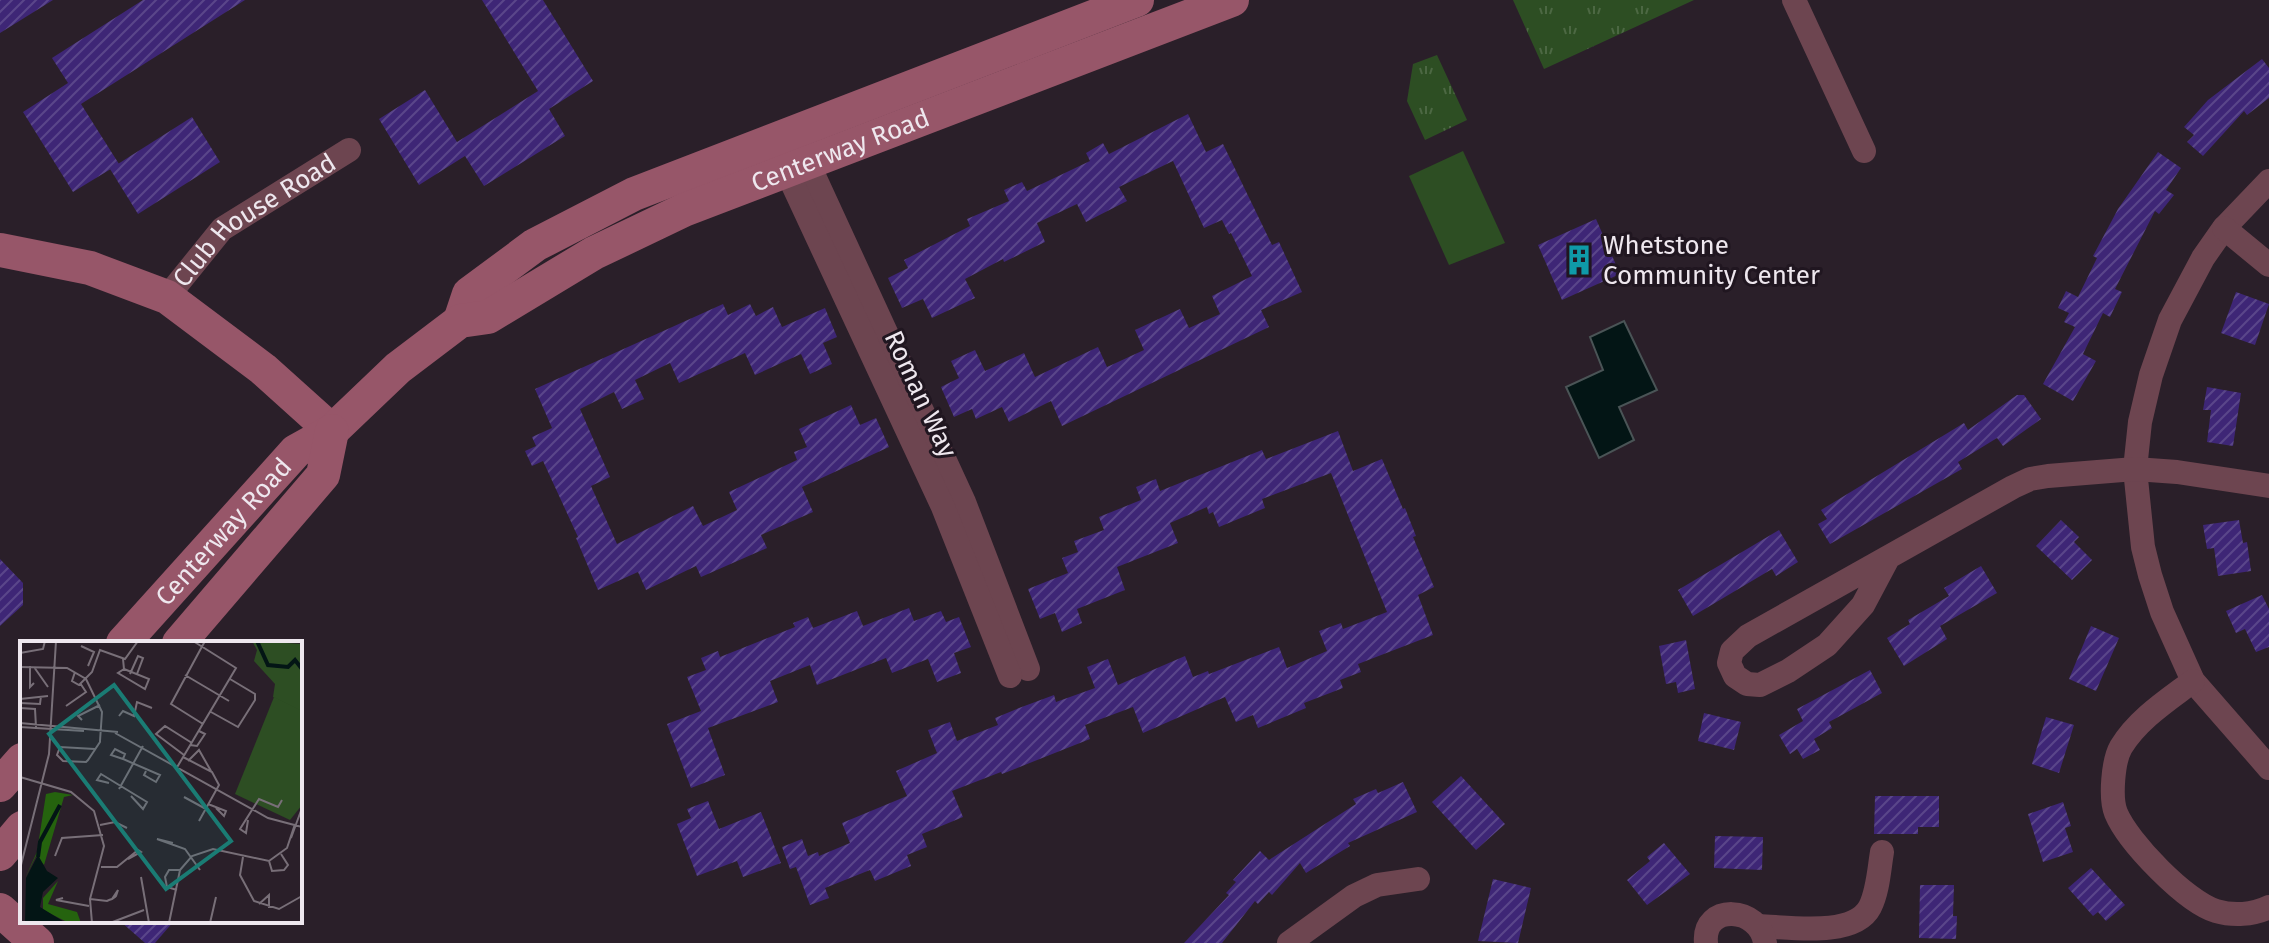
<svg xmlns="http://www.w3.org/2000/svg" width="2269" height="943" font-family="'Fira Sans',sans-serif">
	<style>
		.grass { fill: #2d4e23 }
		.park { fill: url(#park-tufts) }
		.water { fill: #031515; stroke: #4a5456; stroke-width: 2 }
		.building { fill: url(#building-hatch) }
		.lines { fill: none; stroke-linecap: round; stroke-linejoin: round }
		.street { stroke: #6d4550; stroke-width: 24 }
		.secondary { stroke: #975669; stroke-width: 34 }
		.labels { text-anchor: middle; stroke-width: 6; stroke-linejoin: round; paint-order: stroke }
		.street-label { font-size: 26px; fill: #eee7ee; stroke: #201620 }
		.poi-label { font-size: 26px; fill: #eee7ee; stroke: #201620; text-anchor: start }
		.inset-river { fill: none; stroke: #031515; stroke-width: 4 }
		.inset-road { fill: none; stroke: #786f78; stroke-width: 2 }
		.view { fill: #1a7c74; fill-opacity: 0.15; stroke: #1a7c74; stroke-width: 4 }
		.inset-edge { fill: none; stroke: #eee7ee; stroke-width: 4 }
	</style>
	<defs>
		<pattern id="park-tufts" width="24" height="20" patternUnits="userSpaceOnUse" patternTransform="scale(2)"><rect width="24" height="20" fill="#2d4e23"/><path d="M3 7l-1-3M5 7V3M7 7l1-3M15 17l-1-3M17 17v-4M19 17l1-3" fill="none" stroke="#4c6843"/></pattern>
		<pattern id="building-hatch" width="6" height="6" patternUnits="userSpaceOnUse" patternTransform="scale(2)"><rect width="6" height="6" fill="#3e2676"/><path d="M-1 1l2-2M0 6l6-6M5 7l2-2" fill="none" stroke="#5a468a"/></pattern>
	</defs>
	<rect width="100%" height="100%" fill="#2a1f29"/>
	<polygon class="grass" points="1463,151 1505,243 1449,265 1409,176"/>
	<g class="park">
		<polygon points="1513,0 1694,0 1544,69"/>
		<polygon points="1437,55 1467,120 1425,140 1407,101 1413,64"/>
	</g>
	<polygon class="water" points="1624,321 1657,390 1619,407 1634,440 1599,458 1566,387 1603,370 1590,337"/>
	<g class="building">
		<polygon points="0,0 53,0 0,33"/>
		<polygon points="143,0 245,0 81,104 119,164 73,192 23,112 68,83 52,58"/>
		<polygon points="482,0 543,0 593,81 549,109 565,136 484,186 465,156 419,185 379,119 425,90 457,142 538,91"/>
		<polygon points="2262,59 2269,68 2269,98 2247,115 2244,111 2203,156 2187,142 2194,135 2184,127 2208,100"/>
		<polygon points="1188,114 1206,152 1223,144 1272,245 1279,242 1302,292 1261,310 1269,327 1062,426 1051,401 1009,422 1002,407 976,419 972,409 954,417 941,387 959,378 951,361 975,350 985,371 1024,353 1035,377 1098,347 1107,367 1144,350 1135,330 1180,309 1189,328 1220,314 1212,296 1252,276 1231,233 1229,234 1222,220 1204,228 1173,161 1119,187 1127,201 1086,222 1077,204 1037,223 1045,242 1004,262 1003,259 965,279 975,298 932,318 923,299 902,308 888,278 908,268 904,260 970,226 967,219 1009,201 1004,190 1022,182 1027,191 1090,161 1086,153 1103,143 1109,154"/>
		<polygon points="192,117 220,162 138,214 110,169"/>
		<polygon points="2158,152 2181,168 2166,190 2174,195 2159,214 2155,211 2115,289 2122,292 2110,317 2103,313 2083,354 2096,361 2073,401 2043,384 2075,327 2064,322 2069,313 2058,308 2066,291 2078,297 2097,258 2093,256 2118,209"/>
		<polygon points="1596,219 1620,274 1562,300 1538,245"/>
		<polygon points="2236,292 2269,304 2255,345 2221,333"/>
		<polygon points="723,304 728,315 750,304 756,316 773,307 782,327 825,308 837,337 823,343 832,364 810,374 801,354 755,375 745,353 679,383 670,363 635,380 644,399 622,409 614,392 580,409 610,477 591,486 617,544 693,506 703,526 737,510 729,492 797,460 794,452 807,447 799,429 851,405 860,425 876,418 889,447 802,487 813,512 761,535 767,548 701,577 696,566 646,590 638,572 598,590 576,538 578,537 543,461 532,466 525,451 536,446 532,437 552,428 535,389"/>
		<polygon points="2207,387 2241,393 2233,446 2207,442 2211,410 2203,410"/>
		<polygon points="2017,395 2024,395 2041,419 2003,446 1997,438 1958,462 1962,469 1830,544 1818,524 1827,519 1821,510 1964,423 1968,430"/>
		<polygon points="1338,431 1353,471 1382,459 1403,509 1405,508 1416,536 1413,537 1434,587 1418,595 1433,635 1358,664 1361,672 1340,680 1343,688 1304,703 1306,708 1258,728 1253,715 1236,722 1225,697 1143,733 1133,707 1085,725 1090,739 1002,774 1001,772 952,791 963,817 922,834 927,847 907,855 911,866 875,881 870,870 825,888 829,898 810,905 796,867 790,869 782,847 802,839 808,856 818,852 819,856 850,843 842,823 907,796 896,771 937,753 928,730 950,722 957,741 998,725 995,718 1019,708 1054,695 1056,702 1095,688 1087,667 1108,659 1118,685 1185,656 1193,677 1208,671 1209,674 1279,647 1287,668 1327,651 1319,631 1341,623 1343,629 1387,612 1331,473 1262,499 1265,508 1219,527 1213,512 1209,514 1207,507 1170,523 1178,543 1117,567 1125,590 1077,609 1082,623 1062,632 1055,613 1040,619 1028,589 1068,573 1062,558 1078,552 1074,541 1104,530 1099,517 1141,500 1136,487 1156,479 1160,491 1262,450 1266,459"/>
		<polygon points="2061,520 2079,537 2074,542 2092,560 2072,580 2036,546"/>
		<polygon points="2239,520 2243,543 2247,542 2251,571 2218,576 2214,548 2207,549 2203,525"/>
		<polygon points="1779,530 1798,562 1776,576 1772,569 1693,616 1678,590"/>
		<polygon points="0,559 23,583 23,605 0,626"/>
		<polygon points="1981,566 1997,593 1940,626 1947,639 1904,666 1887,638 1910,624 1908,620 1949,596 1944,588"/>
		<polygon points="2262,595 2269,609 2269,647 2256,652 2245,629 2236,633 2226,611"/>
		<polygon points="909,608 914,621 941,611 946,622 959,617 971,647 954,653 961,673 937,682 928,659 892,673 886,658 817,685 810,665 770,681 778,702 708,728 725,775 691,788 667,724 701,711 687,677 706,670 701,658 718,651 720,657 795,627 793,623 808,617 813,628 857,611 863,626"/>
		<polygon points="2091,626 2119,638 2096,691 2069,679"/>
		<polygon points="1686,640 1695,689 1678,693 1676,682 1666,684 1659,646"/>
		<polygon points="1870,670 1882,693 1829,722 1832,728 1814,739 1820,750 1803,759 1797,749 1790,754 1779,735 1803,721 1797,709"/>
		<polygon points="1704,713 1741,722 1734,750 1698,741"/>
		<polygon points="2046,717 2074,725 2059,773 2032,764"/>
		<polygon points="1461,776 1505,824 1476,850 1432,802"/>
		<polygon points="1403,782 1417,812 1348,843 1350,846 1306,873 1300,863 1272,895 1269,892 1258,904 1255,901 1222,943 1184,943 1229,895 1226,893 1236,882 1233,880 1260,851 1269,860 1356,804 1353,799 1376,789 1378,793"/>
		<polygon points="1875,796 1939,796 1939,827 1918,827 1918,834 1874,834"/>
		<polygon points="708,801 719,829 761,812 781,863 743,877 737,861 697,876 677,824 691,818 687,809"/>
		<polygon points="2063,802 2071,826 2065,828 2073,852 2043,862 2028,814"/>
		<polygon points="1715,836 1763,837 1762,870 1714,868"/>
		<polygon points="1664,843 1690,874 1647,905 1627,880 1650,861 1647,857"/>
		<polygon points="2091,868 2125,905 2106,921 2098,912 2093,916 2068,888"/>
		<polygon points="1493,879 1531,888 1518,943 1478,941"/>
		<polygon points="1920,885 1954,885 1953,916 1957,916 1956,939 1919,938"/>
		<polygon points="120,921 174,921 155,943 145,943"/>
	</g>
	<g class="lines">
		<g class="street">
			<polyline points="1794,0 1864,151"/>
			<polyline points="802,150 964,502 1028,669"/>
			<polyline points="780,157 943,507 1010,676"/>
			<polyline points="2269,181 2224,228 2203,258 2170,320 2151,375 2140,422 2135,469 2143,547 2150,575 2162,612 2193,681 2269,768"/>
			<polyline points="2224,228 2269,265"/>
			<path id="s1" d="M167 297 222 229 349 150"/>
			<polyline points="1888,558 1863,605 1827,645 1788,671 1760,685 1747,684 1735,676 1729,663 1732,651 1748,636 2013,487 2030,479 2048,476 2135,469 2177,472 2269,486"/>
			<path d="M2193 681C2168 700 2138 719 2121 747 2113 761 2110 798 2116 813 2128 842 2186 902 2216 911 2233 916 2253 915 2269 907"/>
			<path d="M1759 926C1788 927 1854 938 1870 907 1878 891 1879 870 1882 852"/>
			<polyline points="1289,943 1354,896 1377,885 1418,879"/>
			<path d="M1706 943C1702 903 1760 906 1765 943"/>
		</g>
		<g class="secondary">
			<polyline points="0,250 90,268 167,297 263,369 332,431"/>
			<polyline points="460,321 469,294 535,245 634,194 1137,0"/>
			<path id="s2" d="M123 643 296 451 332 431 398 368 460 321 488 317 594 253 684 210 1232 0"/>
			<polyline points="179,643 323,475 332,431"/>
			<polyline points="0,785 22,760"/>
			<polyline points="0,854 22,828"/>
			<polyline points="0,910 37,943"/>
		</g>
	</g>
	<defs>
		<g id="building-bare" transform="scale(2.4)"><path d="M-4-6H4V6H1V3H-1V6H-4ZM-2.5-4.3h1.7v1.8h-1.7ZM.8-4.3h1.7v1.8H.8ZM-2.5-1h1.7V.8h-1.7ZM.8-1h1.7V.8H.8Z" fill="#0f9aa8" stroke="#201620" stroke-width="2.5" paint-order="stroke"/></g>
	</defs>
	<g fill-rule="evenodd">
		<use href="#building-bare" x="1579" y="260"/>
	</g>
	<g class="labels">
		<g class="street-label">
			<text dy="9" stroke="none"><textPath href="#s2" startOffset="888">Centerway Road</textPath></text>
			<text dy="9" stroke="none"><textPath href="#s1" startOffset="118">Club House Road</textPath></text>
			<text transform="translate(921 394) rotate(65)" y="9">Roman Way</text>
			<text dy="9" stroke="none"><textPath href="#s2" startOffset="150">Centerway Road</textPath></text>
		</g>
		<g class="poi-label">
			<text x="1603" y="254">Whetstone<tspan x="1603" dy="30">Community Center</tspan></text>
		</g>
	</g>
	<g transform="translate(20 641)">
		<rect width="282" height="282" fill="#2a1f29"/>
		<path d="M232 0 282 3V71L253 56 255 43 234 20 237 9Z" fill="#2d4e23"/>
		<path d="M35 151 53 154 44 156 24 224 16 215 5 237 17 211 26 153ZM38 240 28 263 57 271 61 282H49L23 269V257Z" fill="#25630e"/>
		<path d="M254 56 282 70V164L270 179 215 153Z" fill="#2d4e23"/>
		<path d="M18 214 27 230 38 237 23 251 20 266 46 282H5L6 237Z" fill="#031515"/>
		<path class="inset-river" d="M237 0 248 24 268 26 275 19 282 28M18 216 20 201 40 164"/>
		<path class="inset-road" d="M61 5 74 11 68 25M0 12 23 8 25 0M103 18 104 28 129 38 125 48 98 32 104 28M10 25V46L14 42M0 26 47 27 66 38 82 71 80 100V101L68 119 66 121 43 120 37 114 40 106 75 108M14 26 28 46M55 31 52 40 59 44 72 31 80 9 105 18 118 0M110 33 118 15 123 17 117 33M165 34 209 60M0 58 28 55M0 62 20 63 21 55M46 65 66 51 60 42M0 67 15 68 16 86M191 71 218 86 235 59V53L210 38M99 75 103 70 114 75 117 61 132 67M62 79 58 75 80 64M0 82 98 91M183 83 151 63 185 0M0 86 64 90M95 92 248 177 282 186M170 104 177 105 185 93 179 90M164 114 136 93 145 85 172 102M163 116 192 131 199 144 179 180M103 118 91 114 95 108 105 113 103 118 140 134 136 141 124 134 126 130M168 120 179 109 191 130M156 128 216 27 173 0M0 136 51 151 74 170 84 205 70 258 72 282M89 142 77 139 81 133 127 161 123 168 111 155M99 148 123 105M164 156 186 168M188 163 206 170 204 175 196 167M228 179 226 192 220 188 239 158 258 166 262 159M80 184 95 181 107 187M271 197 282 167M153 202 137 198 165 208 180 229M35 215 42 197 83 194M223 216 220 234 234 260 259 268 282 255M249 220 252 230 264 229 268 224 261 213M81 226H97L118 209 121 211 108 218M0 228 29 113 36 0M121 236 129 282M157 249 147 246 145 236 149 229H160M43 257 36 259 69 265M70 258 87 260 89 259 92 258 95 256 96 255 98 249 92 258M239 263 249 254V267M90 282 124 269M149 282 160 229 172 215 193 208 249 220 267 207 275 183M190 282 196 256"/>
		<path class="view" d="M94 44 211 200 146 248 29 93Z"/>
		<rect width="282" height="282" class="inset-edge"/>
	</g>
</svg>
